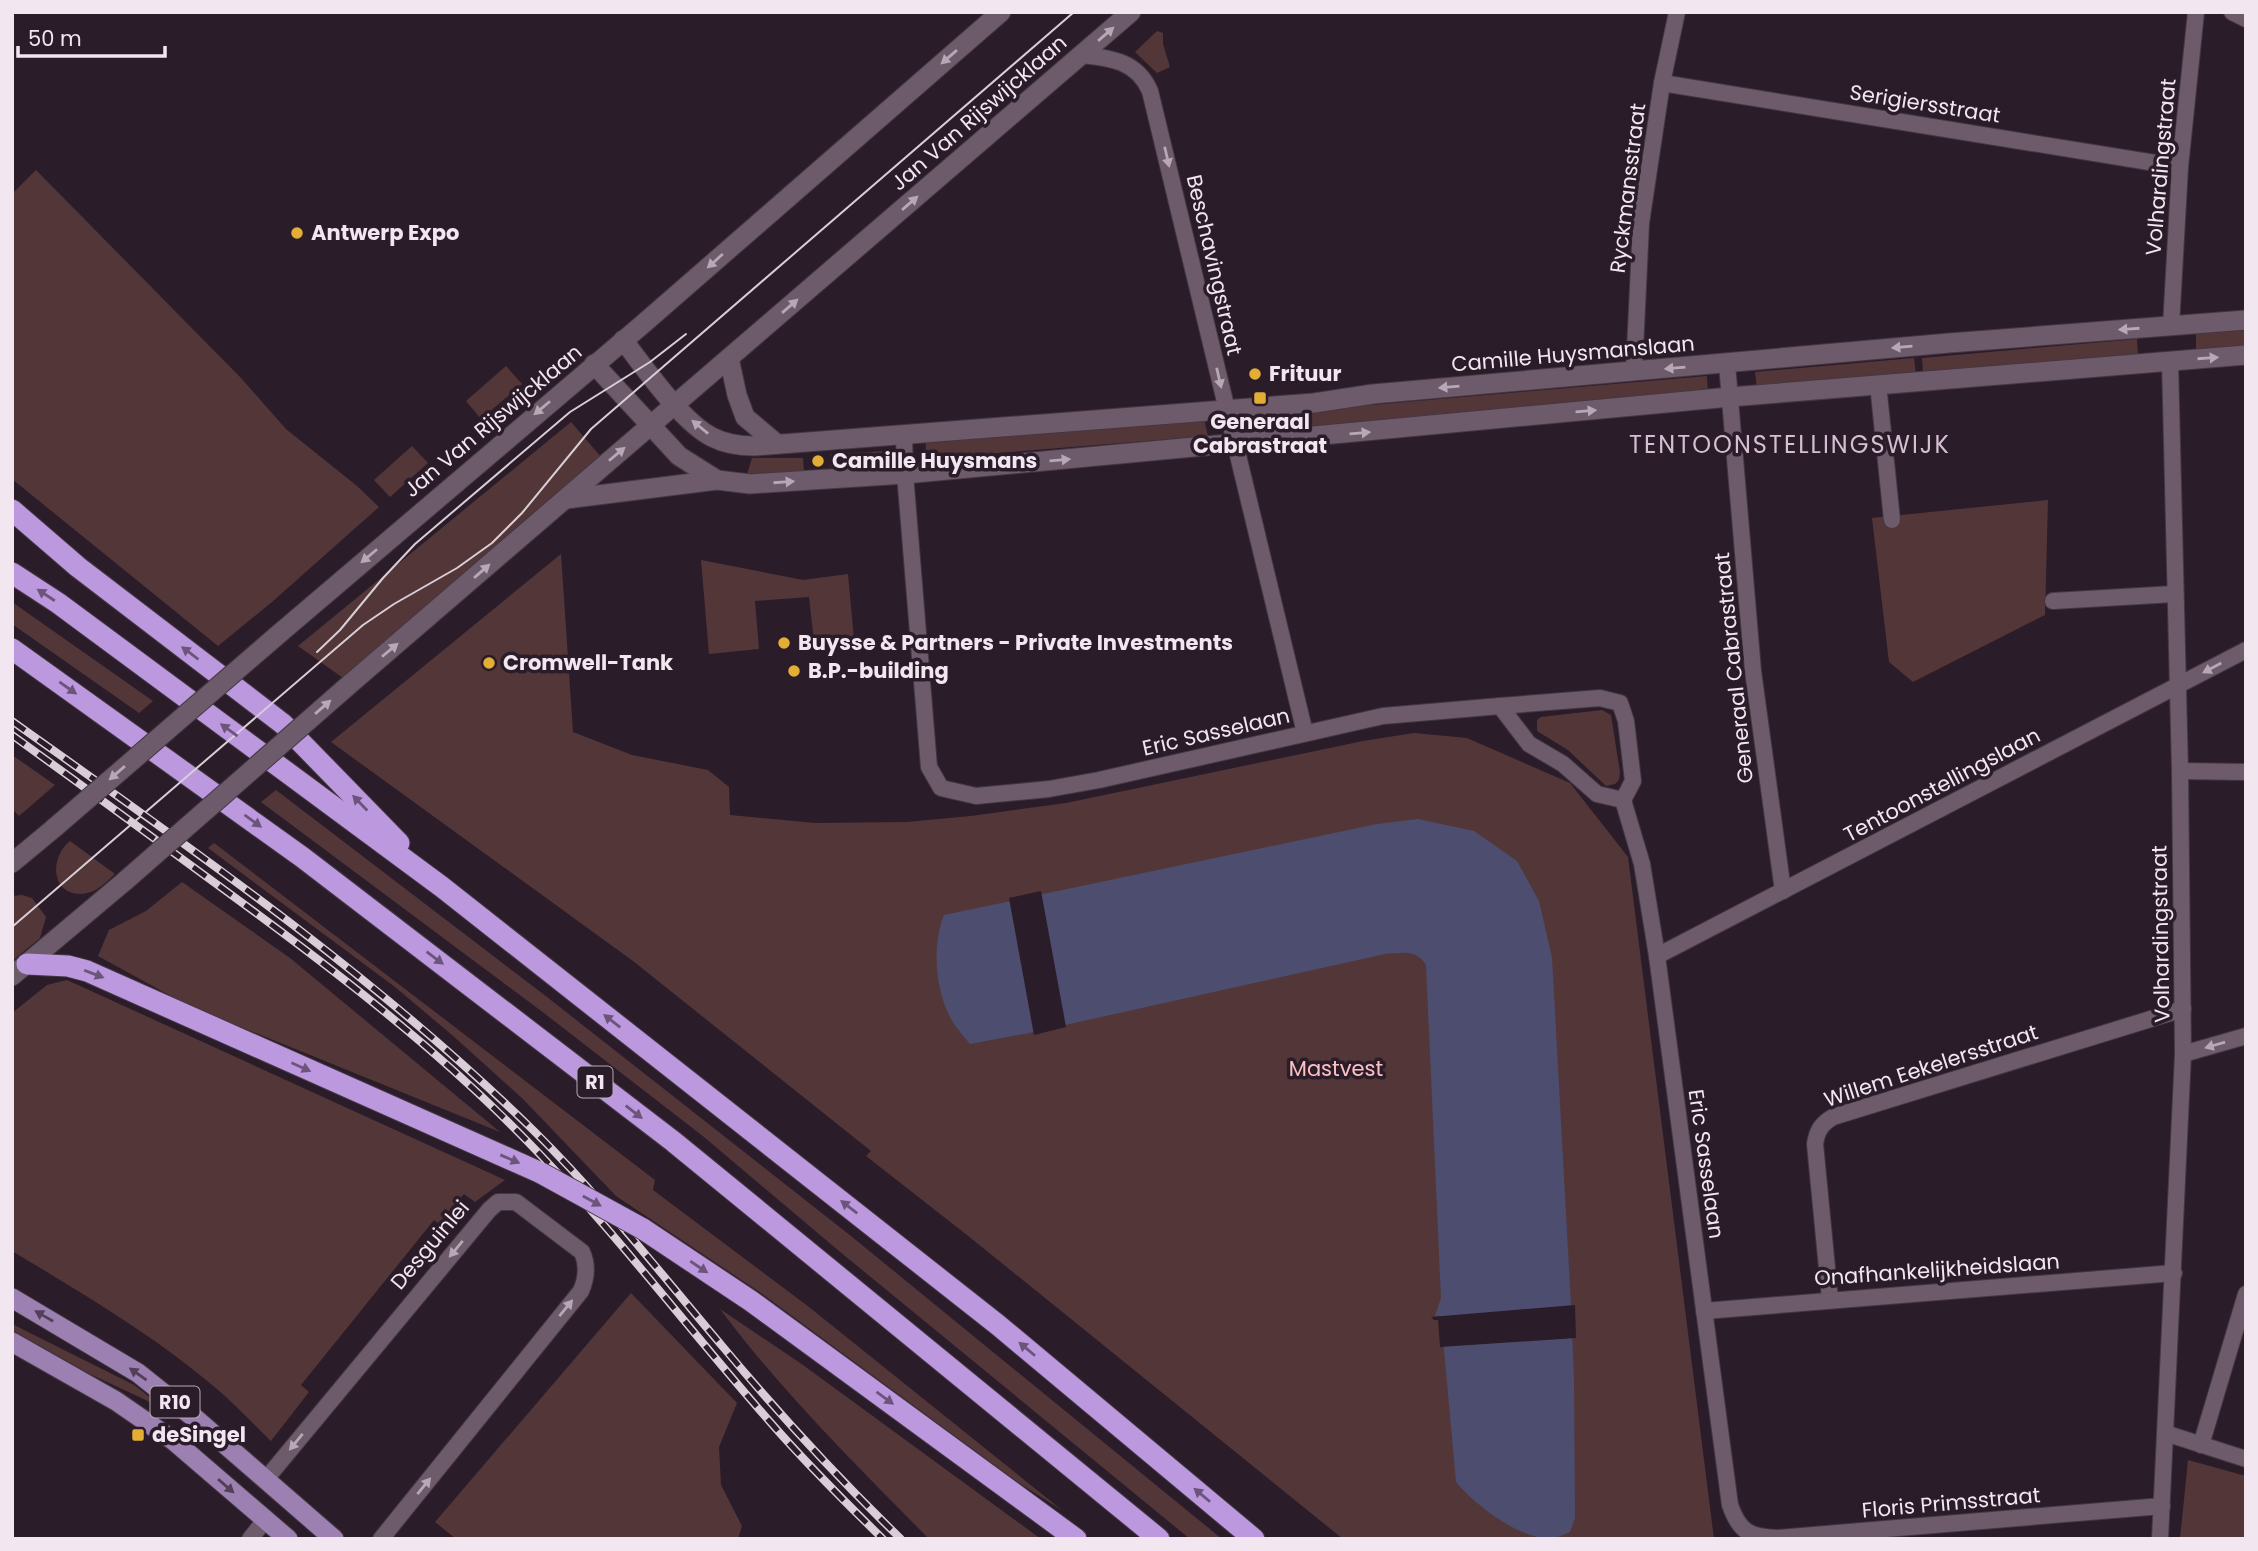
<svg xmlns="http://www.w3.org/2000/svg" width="2258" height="1551" font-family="Poppins,sans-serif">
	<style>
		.green { fill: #533738 }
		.water { fill: #4d4d70 }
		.pier { fill: #2b1c29 }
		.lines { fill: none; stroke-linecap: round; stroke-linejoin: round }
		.minor-casing { stroke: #443843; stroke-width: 18 }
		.tertiary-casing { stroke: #443843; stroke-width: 21 }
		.secondary-casing { stroke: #443843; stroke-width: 21 }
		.primary-casing { stroke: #443843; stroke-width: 21 }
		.motorway-casing { stroke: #443843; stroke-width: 23 }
		.minor { stroke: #6d5b6b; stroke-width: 16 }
		.tertiary { stroke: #6d5b6b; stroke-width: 19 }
		.secondary { stroke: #6d5b6b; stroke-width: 19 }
		.primary { stroke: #9c80b1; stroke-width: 19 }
		.motorway { stroke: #bc98df; stroke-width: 21 }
		.tram { stroke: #d9ced8; stroke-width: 2 }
		.rail-casing { stroke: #d9ced8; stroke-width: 8 }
		.rail { stroke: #2b1c29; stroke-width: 5; stroke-dasharray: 16; stroke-linecap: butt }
		.secondary-bridge-casing { stroke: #443843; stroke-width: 21; stroke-linecap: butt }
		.motorway-bridge-casing { stroke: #443843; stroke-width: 23; stroke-linecap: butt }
		.secondary-bridge { stroke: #6d5b6b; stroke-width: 19 }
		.motorway-bridge { stroke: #bc98df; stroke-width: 21 }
		.oneway { fill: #b6a8b5 }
		.oneway2 { fill: #6c547b }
		.oneway3 { fill: #533f59 }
		.poi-dot { fill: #e2af34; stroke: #2b1c29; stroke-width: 2.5 }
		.labels { text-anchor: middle; stroke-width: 7; stroke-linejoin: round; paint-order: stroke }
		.shield { fill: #2b1c29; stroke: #b6aab5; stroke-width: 2 }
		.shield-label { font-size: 19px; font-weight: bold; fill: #f2e7f1 }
		.street-label { font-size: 21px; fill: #f2e7f1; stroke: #2b1c29 }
		.poi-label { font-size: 21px; font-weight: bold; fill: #f2e7f1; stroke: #2b1c29; text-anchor: start }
		.park-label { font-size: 21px; fill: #fdc1c4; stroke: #2b1c29 }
		.quarter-label { font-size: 24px; letter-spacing: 2px; fill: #d4bfd2; stroke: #2b1c29 }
	</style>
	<rect width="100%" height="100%" fill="#2b1c29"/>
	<g class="green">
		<polygon points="1157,31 1163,33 1163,44 1170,67 1157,73 1135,52"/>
		<polygon points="36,170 241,378 286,429 357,486 379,507 272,602 218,646 12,479 12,194"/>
		<polygon points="2246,330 2246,347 2196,351 2196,334"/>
		<polygon points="2137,339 2138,356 1923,374 1922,358"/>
		<polygon points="1914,358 1916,375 1757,389 1755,372"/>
		<polygon points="506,366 522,384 481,419 466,401"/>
		<polygon points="1707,376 1708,393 1268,431 1266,414"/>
		<polygon points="1204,419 1208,436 925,459 926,443"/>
		<polygon points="571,422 601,457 343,678 298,646"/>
		<polygon points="412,446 428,463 390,497 374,480"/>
		<polygon points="886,451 887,463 830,467 830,454"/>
		<polygon points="752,458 803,458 804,472 747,474"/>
		<polygon points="2048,500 2045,615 1913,682 1889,662 1872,518"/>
		<polygon points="561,554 573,732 632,755 708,770 729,787 730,815 815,823 907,822 971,816 1066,803 1363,741 1414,733 1467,738 1570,783 1628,857 1714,1539 1343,1539 972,1239 866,1156 871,1151 633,961 331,742"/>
		<polygon points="701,560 803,580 848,574 854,639 814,642 809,597 755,601 759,649 709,654"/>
		<polygon points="12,602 153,701 139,713 12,624"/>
		<polygon points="1602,710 1611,715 1620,772 1619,780 1615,784 1606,786 1568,750 1537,731 1537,720 1541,717"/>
		<polygon points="12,755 55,785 19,816 12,809"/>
		<polygon points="276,790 547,997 851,1236 1222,1539 1190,1539 839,1251 704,1137 540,1010 261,802"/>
		<path d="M70 841 115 874C107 881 98 891 87 893 54 900 46 861 70 841Z"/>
		<polygon points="214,843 655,1180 653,1190 809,1307 1063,1511 1016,1481 761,1293 616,1196 522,1098 452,1035 395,987 208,848"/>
		<polygon points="182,882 290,958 500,1132 189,1006 98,956 109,930 146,911"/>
		<polygon points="22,895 32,898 46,917 40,938 12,961 12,896"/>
		<path d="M67 980 505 1180 475 1202 464 1194 439 1224 434 1220 301 1385 309 1392 271 1441C253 1424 236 1405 217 1389 155 1336 82 1293 12 1251V1013L47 985Z"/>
		<polygon points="631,1293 737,1403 719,1447 721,1485 742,1526 738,1539 456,1539 435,1522"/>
		<path d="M720 1309 803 1365 1041 1539H929C856 1465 782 1392 720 1309Z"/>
		<polygon points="12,1324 134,1385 165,1409 90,1374 12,1330"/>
		<polygon points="2188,1460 2246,1476 2246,1539 2180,1539"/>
	</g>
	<path class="water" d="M1418 819 1474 831 1517 861 1539 901 1552 958 1571 1305 1574 1381 1575 1518 1570 1532C1563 1535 1557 1538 1549 1538 1519 1539 1474 1504 1456 1482L1441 1316H1435L1441 1298 1426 965C1416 949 1402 953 1385 954L1029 1033 970 1044C963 1035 955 1027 950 1017 935 988 932 945 944 915L1377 824Z"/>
	<g class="pier">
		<polygon points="1041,891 1066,1027 1034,1035 1009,898"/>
		<polygon points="1575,1305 1576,1338 1440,1347 1438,1320 1434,1320 1431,1317"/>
	</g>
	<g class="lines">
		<g class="minor-casing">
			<g id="minor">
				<polyline points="2232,12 2246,19"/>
				<path d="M1082 55C1111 58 1137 61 1150 91L1305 733"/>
				<polyline points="1662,83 2180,167"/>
				<polyline points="2171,326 2180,167 2196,12"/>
				<polyline points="1727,364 1753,671 1783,891"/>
				<polyline points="1634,371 1641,223 1662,83 1677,12"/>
				<polyline points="1878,384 1892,520"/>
				<path d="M904 435 905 474 929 767 941 788 976 796 1049 789 1099 780 1383 716 1500 706 1529 744 1563 764 1597 794 1623 800 1642 864 1657 956 1730 1505C1739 1531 1749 1537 1777 1538L2162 1506"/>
				<polyline points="2053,601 2174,594"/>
				<polyline points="1500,706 1600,698 1620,703 1626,721 1633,781 1623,800"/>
				<polyline points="2180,771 2246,772"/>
				<polyline points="1657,956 2246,650"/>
				<polyline points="2183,1054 2246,1036"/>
				<path d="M1830 1299 1815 1144C1817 1131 1821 1124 1833 1117L2183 1009"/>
				<polyline points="1704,1311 2174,1273"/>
				<polyline points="2165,1433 2246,1459"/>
				<polyline points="2201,1445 2246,1294"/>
				<path d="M266 1479 489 1210 498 1202H516L582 1252C588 1265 587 1277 581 1291L381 1539"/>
				<polyline points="250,1539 265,1520"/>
				<polyline points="2160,1539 2183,1054 2180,771 2170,361"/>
			</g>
		</g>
		<g class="tertiary-casing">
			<g id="tertiary">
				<path d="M623 340C645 368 681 421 712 437 725 444 741 446 755 446L1314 403 1373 394 1949 343 2246 320"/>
				<polyline points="729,358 737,395 745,417 777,444"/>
				<polyline points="594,364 679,456 717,480"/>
				<polyline points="566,499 717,480 750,484 905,474 1730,397 2246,355"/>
			</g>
		</g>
		<g class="secondary-casing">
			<g id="secondary">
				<polyline points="280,633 643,324 1001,12"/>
				<polyline points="350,684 1131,12"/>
				<polyline points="12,863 53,829"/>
				<polyline points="12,976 125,881"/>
			</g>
		</g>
		<g class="primary-casing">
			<g id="primary">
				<polyline points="12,1298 138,1373 197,1420 334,1539"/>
				<polyline points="12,1342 116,1401 174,1441 288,1539"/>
			</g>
		</g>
		<g class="motorway-casing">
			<g id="motorway">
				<polyline points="12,510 78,567 283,724 399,843"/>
				<polyline points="12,573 58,603 442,887 998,1325 1254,1539"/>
				<polyline points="12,649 302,857 674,1142 1159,1539"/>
				<polyline points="27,964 68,966 87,971 541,1173"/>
				<polyline points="643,1229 751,1301 1076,1539"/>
			</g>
		</g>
		<use href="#minor" class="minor"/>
		<use href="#tertiary" class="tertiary"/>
		<use href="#secondary" class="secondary"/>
		<use href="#primary" class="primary"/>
		<use href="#motorway" class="motorway"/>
		<g class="tram">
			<polyline points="317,652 340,630 383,578 415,544 570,412 650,362 686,334"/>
			<polyline points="12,927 363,625 394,604 457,568 492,543 522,513 591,429 1074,12"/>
		</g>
		<g class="rail-casing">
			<g id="rail">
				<path d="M12 721C192 849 376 976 534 1131 602 1198 661 1274 723 1347 779 1414 838 1478 901 1539"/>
				<path d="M12 735C80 784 148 834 215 883 325 963 434 1045 528 1142 615 1231 689 1330 771 1423 806 1463 844 1501 883 1539"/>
			</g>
		</g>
		<use href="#rail" class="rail"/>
		<g class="secondary-bridge-casing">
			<g id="secondary-bridge">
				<polyline points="53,829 280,633"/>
				<polyline points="125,881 350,684"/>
			</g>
		</g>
		<g class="motorway-bridge-casing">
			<polyline id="motorway-bridge" points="541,1173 643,1229"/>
		</g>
		<use href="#secondary-bridge" class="secondary-bridge"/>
		<use href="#motorway-bridge" class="motorway-bridge"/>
	</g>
	<defs><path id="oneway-solid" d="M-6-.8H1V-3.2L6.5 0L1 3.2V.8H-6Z" transform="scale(1.75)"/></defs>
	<g class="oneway">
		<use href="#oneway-solid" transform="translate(1106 34) rotate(-41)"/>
		<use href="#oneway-solid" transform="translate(949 57) rotate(139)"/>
		<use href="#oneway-solid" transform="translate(1167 157) rotate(77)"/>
		<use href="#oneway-solid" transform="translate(910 203) rotate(-41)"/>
		<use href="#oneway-solid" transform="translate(715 261) rotate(138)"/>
		<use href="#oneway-solid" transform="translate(790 306) rotate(-41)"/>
		<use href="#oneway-solid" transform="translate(2129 329) rotate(176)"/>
		<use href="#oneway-solid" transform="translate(1902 347) rotate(175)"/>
		<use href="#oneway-solid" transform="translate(2208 358) rotate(-4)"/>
		<use href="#oneway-solid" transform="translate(1675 368) rotate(175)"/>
		<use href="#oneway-solid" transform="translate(1219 378) rotate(77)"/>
		<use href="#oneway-solid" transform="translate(1449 387) rotate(175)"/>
		<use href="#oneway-solid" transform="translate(542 408) rotate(140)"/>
		<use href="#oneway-solid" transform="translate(1586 411) rotate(-5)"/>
		<use href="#oneway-solid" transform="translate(700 427) rotate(-141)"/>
		<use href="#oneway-solid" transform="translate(1360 433) rotate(-5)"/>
		<use href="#oneway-solid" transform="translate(617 454) rotate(-40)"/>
		<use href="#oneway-solid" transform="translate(1060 460) rotate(-5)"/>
		<use href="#oneway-solid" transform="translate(784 482) rotate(-4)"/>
		<use href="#oneway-solid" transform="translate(369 556) rotate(140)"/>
		<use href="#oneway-solid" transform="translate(482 571) rotate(-41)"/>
		<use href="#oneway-solid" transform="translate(390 650) rotate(-40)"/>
		<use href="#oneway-solid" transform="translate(2212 668) rotate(152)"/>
		<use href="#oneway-solid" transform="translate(323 707) rotate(-41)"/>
		<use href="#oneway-solid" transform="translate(117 773) rotate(139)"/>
		<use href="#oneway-solid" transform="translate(2215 1045) rotate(164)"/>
		<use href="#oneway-solid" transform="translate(456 1249) rotate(130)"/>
		<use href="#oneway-solid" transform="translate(566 1308) rotate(-51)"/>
		<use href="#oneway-solid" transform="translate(296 1442) rotate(129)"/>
		<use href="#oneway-solid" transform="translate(424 1486) rotate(-51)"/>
	</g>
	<g class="oneway2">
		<use href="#oneway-solid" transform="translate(46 595) rotate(-147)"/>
		<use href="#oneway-solid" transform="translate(190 653) rotate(-143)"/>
		<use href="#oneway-solid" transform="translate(68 688) rotate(35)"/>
		<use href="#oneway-solid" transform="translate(229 730) rotate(-144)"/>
		<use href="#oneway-solid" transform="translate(360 803) rotate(-134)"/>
		<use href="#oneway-solid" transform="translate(253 821) rotate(36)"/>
		<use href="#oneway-solid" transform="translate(435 958) rotate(37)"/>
		<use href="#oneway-solid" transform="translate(94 974) rotate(21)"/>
		<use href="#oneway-solid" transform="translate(612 1021) rotate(-142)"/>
		<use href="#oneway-solid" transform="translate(301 1067) rotate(24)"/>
		<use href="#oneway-solid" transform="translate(634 1112) rotate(38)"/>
		<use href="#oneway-solid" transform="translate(510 1159) rotate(23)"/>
		<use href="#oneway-solid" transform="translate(592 1201) rotate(29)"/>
		<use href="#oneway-solid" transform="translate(849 1207) rotate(-142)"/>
		<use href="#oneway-solid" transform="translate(699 1267) rotate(34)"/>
		<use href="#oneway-solid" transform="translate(1027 1349) rotate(-140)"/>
		<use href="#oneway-solid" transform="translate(885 1398) rotate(36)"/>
		<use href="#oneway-solid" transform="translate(1202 1495) rotate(-140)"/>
	</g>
	<g class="oneway3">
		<use href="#oneway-solid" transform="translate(44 1316) rotate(-150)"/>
		<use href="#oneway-solid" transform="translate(138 1374) rotate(-145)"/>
		<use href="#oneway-solid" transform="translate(226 1486) rotate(41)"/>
	</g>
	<g class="poi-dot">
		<circle cx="297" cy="233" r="7"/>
		<circle cx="1255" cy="374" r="7"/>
		<rect x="1253" y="391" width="14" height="14" rx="3.5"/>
		<circle cx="818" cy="461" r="7"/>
		<circle cx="784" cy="643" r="7"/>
		<circle cx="489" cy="663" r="7"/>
		<circle cx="794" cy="671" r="7"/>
		<rect x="131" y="1428" width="14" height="14" rx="3.5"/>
	</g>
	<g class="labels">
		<g class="shield">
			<rect x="577.5" y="1066.5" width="35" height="31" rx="5"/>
			<rect x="150.5" y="1386.5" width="49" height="31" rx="5"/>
		</g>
		<g class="shield-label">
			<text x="595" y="1089">R1</text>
			<text x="175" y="1409">R10</text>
		</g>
		<g class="street-label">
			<text transform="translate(1925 104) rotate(9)" y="7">Serigiersstraat</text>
			<text transform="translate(979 113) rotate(-41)" y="7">Jan Van Rijswijcklaan</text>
			<text transform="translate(2161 167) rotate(-85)" y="7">Volhardingstraat</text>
			<text transform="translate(1628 188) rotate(-83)" y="7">Ryckmansstraat</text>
			<text transform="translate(1214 265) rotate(77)" y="7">Beschavingstraat</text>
			<text transform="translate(1573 354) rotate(-5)" y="7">Camille Huysmanslaan</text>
			<text transform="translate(493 421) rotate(-40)" y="7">Jan Van Rijswijcklaan</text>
			<text transform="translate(1734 668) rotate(-96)" y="7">Generaal Cabrastraat</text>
			<text transform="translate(1216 732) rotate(-13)" y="7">Eric Sasselaan</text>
			<text transform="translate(1942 785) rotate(-28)" y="7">Tentoonstellingslaan</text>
			<text transform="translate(2161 934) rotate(-91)" y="7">Volhardingstraat</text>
			<text transform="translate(1931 1066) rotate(-18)" y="7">Willem Eekelersstraat</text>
			<text transform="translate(1706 1164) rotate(82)" y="7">Eric Sasselaan</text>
			<text transform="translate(430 1245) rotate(-50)" y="7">Desguinlei</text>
			<text transform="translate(1937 1270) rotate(-4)" y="7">Onafhankelijkheidslaan</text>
			<text transform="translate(1951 1503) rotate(-5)" y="7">Floris Primsstraat</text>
		</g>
		<g class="poi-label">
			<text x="311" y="240">Antwerp Expo</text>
			<text x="1269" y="381">Frituur</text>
			<text x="1260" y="429" text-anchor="middle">Generaal<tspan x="1260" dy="24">Cabrastraat</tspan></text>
			<text x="832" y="468">Camille Huysmans</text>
			<text x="798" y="650">Buysse &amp; Partners - Private Investments</text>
			<text x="503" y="670">Cromwell-Tank</text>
			<text x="808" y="678">B.P.-building</text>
			<text x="152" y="1442">deSingel</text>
		</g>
		<g class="park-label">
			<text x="1336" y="1076">Mastvest</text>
		</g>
		<g class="quarter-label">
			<text x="1790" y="453">TENTOONSTELLINGSWIJK</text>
		</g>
	</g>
	<rect width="2258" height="1551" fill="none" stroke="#f2e7f1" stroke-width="28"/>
	<path d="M18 46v10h147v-10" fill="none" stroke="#f2e7f1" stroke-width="3.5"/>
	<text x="28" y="46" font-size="21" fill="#f2e7f1" stroke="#2b1c29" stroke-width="5" paint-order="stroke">50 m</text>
</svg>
